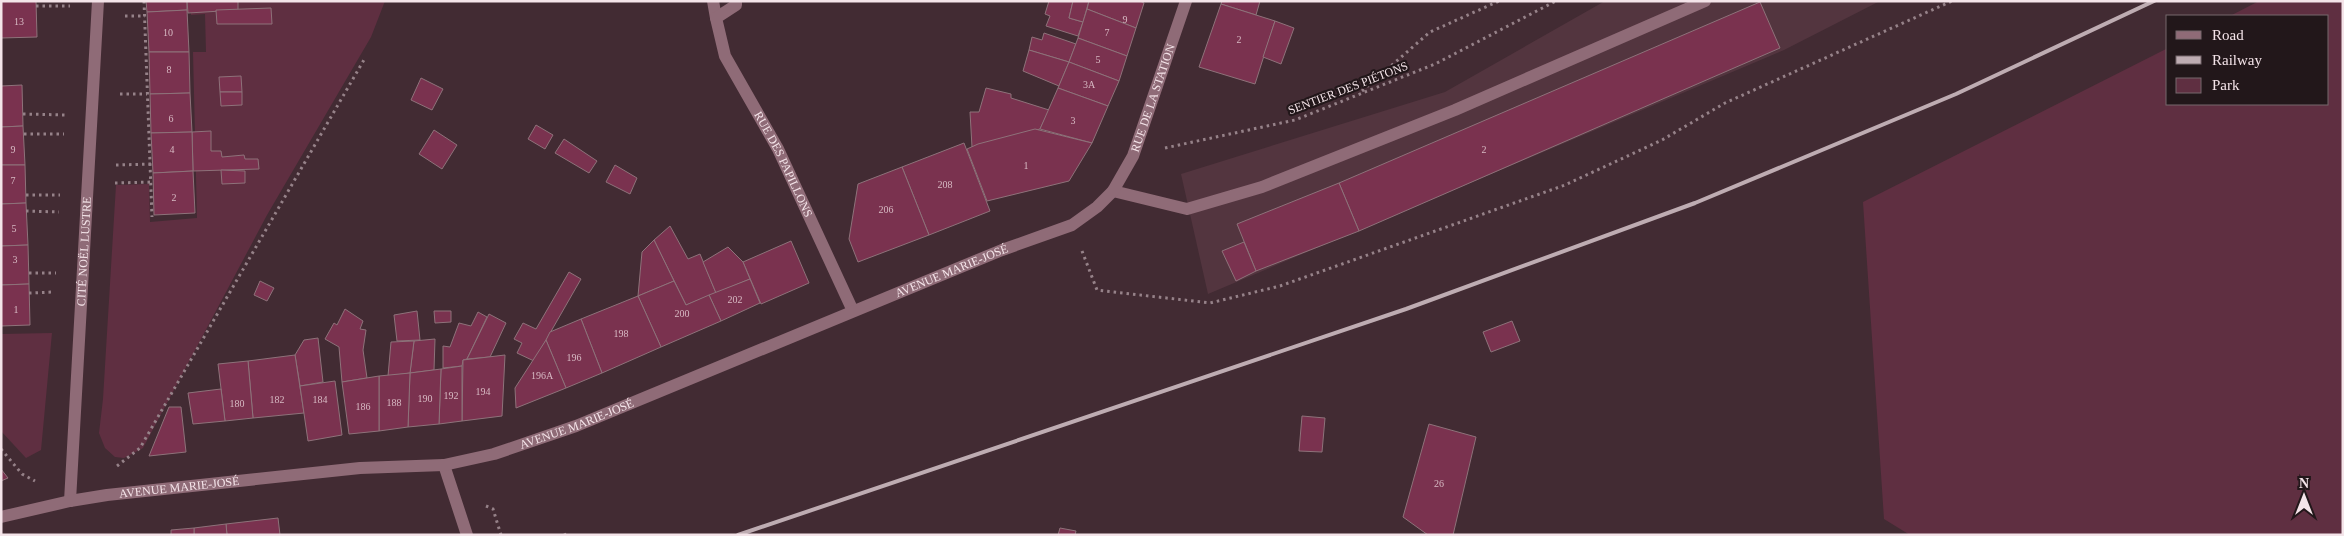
<svg xmlns="http://www.w3.org/2000/svg" width="2344" height="536" font-family="'Times New Roman',serif">
	<style>
		.built { fill: #53353f }
		.green { fill: #5f2f41 }
		.building { fill: #7a324f; stroke: #8e727a }
		.lines { fill: none; stroke-linecap: round; stroke-linejoin: round }
		.path { stroke: #968289; stroke-width: 3; stroke-dasharray: 2.5 4; stroke-linecap: butt }
		.minor { stroke: #8f6b77; stroke-width: 12 }
		.rail { stroke: #beacb2; stroke-width: 4 }
		.labels { text-anchor: middle; stroke-width: 4.5; stroke-linejoin: round; paint-order: stroke }
		.number-label { font-size: 10px; fill: #d6b8c2 }
		.street-label { font-size: 12px; fill: #f4e4e9; stroke: #22171a }
	</style>
	<rect width="100%" height="100%" fill="#422b33"/>
	<polygon class="built" points="1605,1 1880,1 1784,50 1208,294 1181,174 1445,92"/>
	<g class="green">
		<polygon points="191,1 385,1 371,37 267,215 143,448 124,458 115,457 105,448 99,433 103,399 116,185 149,184 150,222 197,218 193,52 206,52 205,14 191,15"/>
		<polygon points="2259,1 2343,1 2343,535 1910,535 1884,519 1863,202 2168,48 2168,104 2328,104 2328,16 2230,16"/>
		<polygon points="52,333 41,450 26,458 1,431 1,334"/>
	</g>
	<g class="building">
		<polygon points="1,1 36,1 37,37 1,38"/>
		<polygon points="146,1 187,1 187,10 147,12"/>
		<polygon points="187,1 238,1 238,10 188,13"/>
		<polygon points="1049,1 1073,1 1069,18 1083,22 1078,36 1046,26 1050,16 1045,14"/>
		<polygon points="1073,1 1089,1 1083,22 1069,18"/>
		<polygon points="1089,1 1140,1 1144,3 1136,28 1087,9"/>
		<polygon points="1222,1 1260,1 1256,15 1221,4"/>
		<polygon points="1760,2 1780,48 1359,231 1339,183"/>
		<polygon points="1221,4 1275,21 1255,84 1199,67"/>
		<polygon points="271,8 272,24 217,24 216,10"/>
		<polygon points="1087,9 1136,28 1127,56 1078,38"/>
		<polygon points="187,10 189,52 149,52 147,12"/>
		<polygon points="1275,21 1294,28 1281,64 1263,57"/>
		<polygon points="1044,33 1076,44 1069,62 1029,50 1032,37 1042,40"/>
		<polygon points="1078,38 1127,56 1119,81 1069,62"/>
		<polygon points="1029,50 1069,62 1059,86 1023,71"/>
		<polygon points="149,52 189,52 190,93 150,94"/>
		<polygon points="1069,62 1119,81 1108,106 1058,88"/>
		<polygon points="241,76 242,92 220,92 219,77"/>
		<polygon points="421,78 443,89 432,110 411,100"/>
		<polygon points="22,85 23,126 1,127 1,86"/>
		<polygon points="986,88 1011,94 1011,98 1049,110 1040,129 972,147 970,112 979,112"/>
		<polygon points="1058,88 1108,106 1092,143 1040,129"/>
		<polygon points="220,92 242,92 242,105 221,106"/>
		<polygon points="190,93 192,132 151,133 150,94"/>
		<polygon points="536,125 553,135 545,149 528,139"/>
		<polygon points="23,126 25,165 1,165 1,127"/>
		<polygon points="1035,129 1092,143 1069,181 987,201 967,149 978,144"/>
		<polygon points="434,130 457,145 442,169 419,154"/>
		<polygon points="211,131 211,151 221,151 222,157 244,155 245,159 258,159 259,169 193,171 192,132"/>
		<polygon points="192,132 193,171 153,173 151,133"/>
		<polygon points="564,139 597,161 589,173 555,153"/>
		<polygon points="964,143 990,211 929,235 902,167"/>
		<polygon points="1,165 25,165 26,203 1,204"/>
		<polygon points="615,165 637,178 630,194 606,182"/>
		<polygon points="902,167 929,235 858,262 849,239 858,184"/>
		<polygon points="221,170 245,171 245,183 222,184"/>
		<polygon points="193,171 195,213 154,215 153,173"/>
		<polygon points="1339,183 1359,231 1256,271 1237,224"/>
		<polygon points="26,203 28,245 1,246 1,204"/>
		<polygon points="670,226 688,259 700,254 716,293 686,305 654,240"/>
		<polygon points="654,240 674,281 638,296 642,252"/>
		<polygon points="791,241 809,283 761,304 743,262"/>
		<polygon points="1244,242 1256,271 1236,281 1222,251"/>
		<polygon points="28,245 29,284 1,285 1,246"/>
		<polygon points="728,247 743,262 750,279 716,293 703,262"/>
		<polygon points="569,272 581,279 534,361 517,353 522,343 514,339 523,323 536,329"/>
		<polygon points="750,279 760,303 721,321 709,295"/>
		<polygon points="260,281 274,288 267,301 254,295"/>
		<polygon points="674,281 686,305 709,295 721,321 661,347 638,296"/>
		<polygon points="29,284 30,325 1,326 1,285"/>
		<polygon points="638,296 661,347 602,373 581,319"/>
		<polygon points="345,309 363,321 360,329 366,330 363,350 367,378 342,382 339,347 325,339 334,323 337,325"/>
		<polygon points="417,311 420,340 397,341 394,315"/>
		<polygon points="434,311 451,311 451,322 435,323"/>
		<polygon points="478,312 487,317 467,359 463,360 462,366 443,368 443,346 450,347 459,323 471,326"/>
		<polygon points="489,314 506,323 490,357 467,359"/>
		<polygon points="581,319 602,373 566,388 546,340 550,332"/>
		<polygon points="1512,321 1520,341 1491,352 1483,332"/>
		<polygon points="318,338 323,382 300,386 295,355 304,340"/>
		<polygon points="435,339 434,370 410,373 414,341"/>
		<polygon points="546,340 566,388 516,408 515,388"/>
		<polygon points="414,341 410,373 388,376 391,342"/>
		<polygon points="295,355 304,413 253,418 248,361"/>
		<polygon points="505,355 502,416 462,421 463,360"/>
		<polygon points="248,361 253,418 225,421 218,364"/>
		<polygon points="462,366 462,421 439,424 441,369"/>
		<polygon points="441,369 439,424 408,427 410,373"/>
		<polygon points="410,373 408,427 379,431 379,376"/>
		<polygon points="379,376 379,431 349,434 342,382"/>
		<polygon points="335,381 342,435 308,441 300,386"/>
		<polygon points="221,389 225,421 193,424 188,393"/>
		<polygon points="169,407 181,407 186,452 149,456"/>
		<polygon points="1302,416 1325,418 1322,452 1299,451"/>
		<polygon points="1429,424 1476,437 1453,535 1428,535 1403,517"/>
		<polygon points="1,469 8,478 1,481"/>
		<polygon points="278,518 280,535 227,535 226,524"/>
		<polygon points="226,524 227,535 194,535 194,528"/>
		<polygon points="194,528 194,535 171,535 171,530"/>
		<polygon points="1060,528 1076,531 1075,535 1058,535"/>
	</g>
	<g class="lines">
		<g class="path">
			<polyline points="144,1 152,217"/>
			<polyline points="36,6 70,6"/>
			<polyline points="125,16 145,16"/>
			<polyline points="1362,91 1430,32 1499,1"/>
			<polyline points="120,94 147,94"/>
			<polyline points="23,114 65,115"/>
			<polyline points="24,134 64,134"/>
			<polyline points="1165,148 1295,120 1435,64 1556,1"/>
			<polyline points="116,165 152,164"/>
			<polyline points="115,183 153,182"/>
			<polyline points="26,195 60,195"/>
			<polyline points="26,211 59,212"/>
			<polyline points="1082,251 1097,290 1210,303 1280,286 1565,185 1662,140 1725,103 1952,1"/>
			<polyline points="29,273 56,273"/>
			<polyline points="29,293 54,292"/>
			<polyline points="1,449 22,474 35,481"/>
			<polyline points="117,466 140,448 365,58"/>
			<polyline points="486,506 493,509 501,535"/>
			<polyline points="564,535 567,534"/>
		</g>
		<g class="minor">
			<polyline points="713,1 716,18"/>
			<path id="s1" d="M736 1V5L716 18 725 56 778 149 853 311"/>
			<polyline points="1113,191 1187,209 1262,187 1455,110 1705,1"/>
			<polyline points="444,465 467,535"/>
			<path id="s2" d="M70 501 98 1"/>
			<path id="s3" d="M1 517 70 501 107 495 360 468 444 465 494 454 576 426 1002 250 1072 225 1097 207 1113 191 1133 156 1186 1"/>
		</g>
		<polyline class="rail" points="738,535 1406,309 1695,203 1956,94 2154,1"/>
	</g>
	<g class="labels">
		<g class="number-label">
			<text x="1125" y="23">9</text>
			<text x="19" y="25">13</text>
			<text x="168" y="36">10</text>
			<text x="1107" y="36">7</text>
			<text x="1239" y="43">2</text>
			<text x="1098" y="63">5</text>
			<text x="169" y="73">8</text>
			<text x="1089" y="88">3A</text>
			<text x="171" y="122">6</text>
			<text x="1073" y="124">3</text>
			<text x="13" y="153">9</text>
			<text x="172" y="153">4</text>
			<text x="1484" y="153">2</text>
			<text x="1026" y="169">1</text>
			<text x="13" y="184">7</text>
			<text x="945" y="188">208</text>
			<text x="174" y="201">2</text>
			<text x="886" y="213">206</text>
			<text x="14" y="232">5</text>
			<text x="15" y="263">3</text>
			<text x="735" y="303">202</text>
			<text x="16" y="313">1</text>
			<text x="682" y="317">200</text>
			<text x="621" y="337">198</text>
			<text x="574" y="361">196</text>
			<text x="542" y="379">196A</text>
			<text x="483" y="395">194</text>
			<text x="451" y="399">192</text>
			<text x="425" y="402">190</text>
			<text x="277" y="403">182</text>
			<text x="320" y="403">184</text>
			<text x="394" y="406">188</text>
			<text x="237" y="407">180</text>
			<text x="363" y="410">186</text>
			<text x="1439" y="487">26</text>
		</g>
		<g class="street-label">
			<text transform="translate(1348 88) rotate(-21)" y="4">SENTIER DES PIÉTONS</text>
			<text dy="4" stroke="none"><textPath href="#s3" startOffset="1275">RUE DE LA STATION</textPath></text>
			<text dy="4" stroke="none"><textPath href="#s1" startOffset="190">RUE DES PAPILLONS</textPath></text>
			<text dy="4" stroke="none"><textPath href="#s2" startOffset="250">CITÉ NOËL LUSTRE</textPath></text>
			<text dy="4" stroke="none"><textPath href="#s3" startOffset="991">AVENUE MARIE-JOSÉ</textPath></text>
			<text dy="4" stroke="none"><textPath href="#s3" startOffset="586">AVENUE MARIE-JOSÉ</textPath></text>
			<text dy="4" stroke="none"><textPath href="#s3" startOffset="181">AVENUE MARIE-JOSÉ</textPath></text>
		</g>
	</g>
	<rect width="2344" height="536" fill="none" stroke="#f4e4e9" stroke-width="5"/>
	<rect x="2166" y="15" width="162" height="90" fill="#22171a" stroke="#76696d"/>
	<rect x="2176" y="31" width="25" height="8" fill="#8f6b77" stroke="#76696d"/>
	<text x="2212" y="40" font-size="15" fill="#f4e4e9">Road</text>
	<rect x="2176" y="56" width="25" height="8" fill="#beacb2" stroke="#76696d"/>
	<text x="2212" y="65" font-size="15" fill="#f4e4e9">Railway</text>
	<rect x="2176" y="78" width="25" height="15" fill="#5f2f41" stroke="#76696d"/>
	<text x="2212" y="90" font-size="15" fill="#f4e4e9">Park</text>
	<g transform="translate(2304 496)" stroke="#22171a" stroke-width="4" paint-order="stroke">
	<path d="M0-4L9 19L0 12L-9 19Z" fill="#f4e4e9"/>
	<text y="-8" font-size="14" font-weight="bold" text-anchor="middle" fill="#f4e4e9">N</text>
	</g>
</svg>
